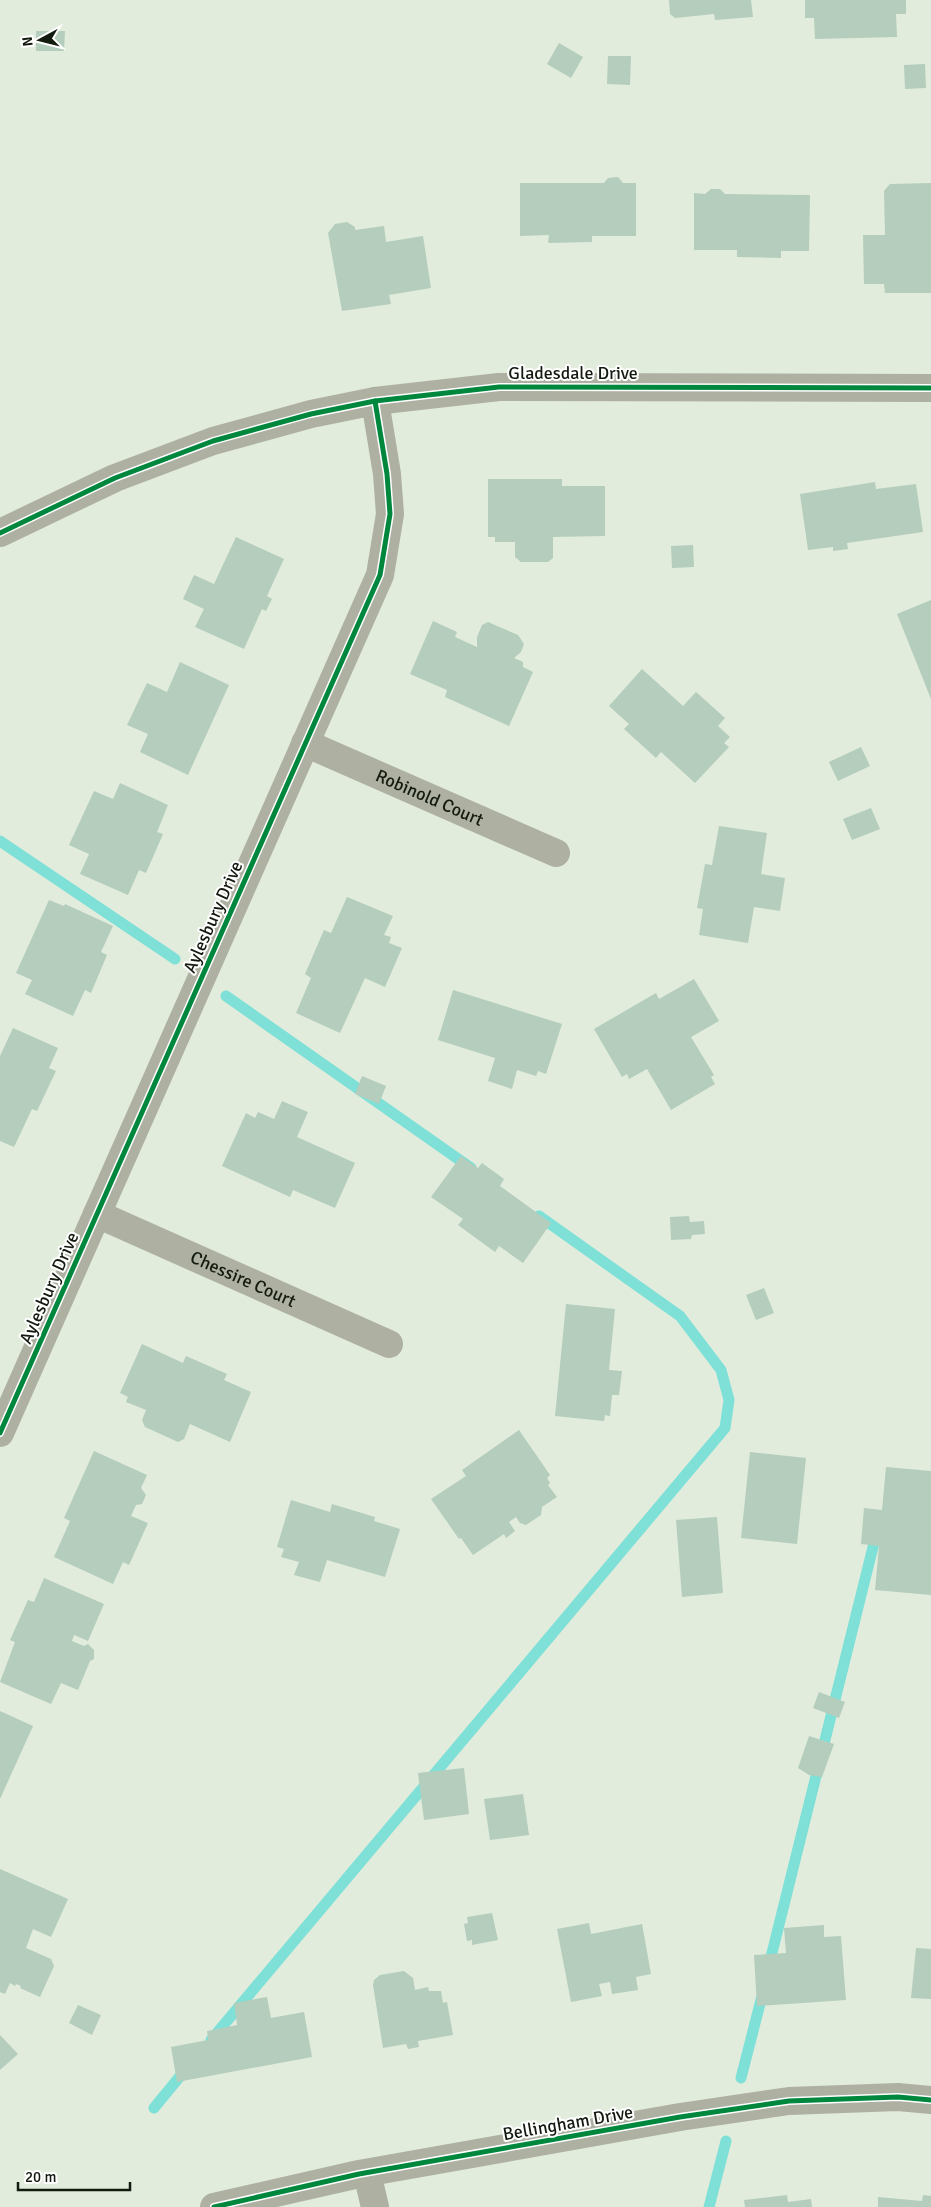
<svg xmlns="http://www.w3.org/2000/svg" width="931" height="2207" font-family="Signika,sans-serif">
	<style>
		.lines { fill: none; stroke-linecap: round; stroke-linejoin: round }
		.stream { stroke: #7ee0d7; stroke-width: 11 }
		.building { fill: #b4cdbd }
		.street { stroke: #aeb0a1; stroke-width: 28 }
		.cycleway-casing { stroke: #fff; stroke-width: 8 }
		.cycleway { stroke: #00873e; stroke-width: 5 }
		.labels { text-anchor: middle; stroke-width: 4; stroke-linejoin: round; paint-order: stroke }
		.street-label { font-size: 18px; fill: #131a0f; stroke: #fff }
	</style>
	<rect width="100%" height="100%" fill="#e1ecdc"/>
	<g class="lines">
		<g class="stream">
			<polyline points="0,841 175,959"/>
			<polyline points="226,996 471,1168"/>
			<polyline points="768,1969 877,1531"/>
			<polyline points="211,2040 725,1428 729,1400 721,1370 680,1316 539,1216"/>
			<polyline points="741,2078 763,1992"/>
			<polyline points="154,2108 186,2069"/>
			<polyline points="709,2207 726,2141"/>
		</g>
	</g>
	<g class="building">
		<polygon points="669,0 751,0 753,17 715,20 714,14 675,18 670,14"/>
		<polygon points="805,0 906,0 906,14 896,14 897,37 815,39 814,18 805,18"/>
		<polygon points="36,31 65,31 64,51 36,51"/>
		<polygon points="559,43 583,57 571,78 547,64"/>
		<polygon points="608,56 631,56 630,85 607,84"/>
		<polygon points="925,64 926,88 905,89 904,65"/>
		<polygon points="618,177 623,183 636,183 636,236 592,236 592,242 548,243 549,235 520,236 520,183 604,183 608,178"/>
		<polygon points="931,183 931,293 885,293 884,284 864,284 863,235 885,235 884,191 890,184"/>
		<polygon points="711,189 720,189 725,194 810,195 809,251 781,251 781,258 737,257 737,250 694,250 694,193 705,194"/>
		<polygon points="347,222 355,227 355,230 384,226 386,242 423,236 431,288 389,295 391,304 342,311 328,233 335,224"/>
		<polygon points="488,479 562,479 562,486 605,486 605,536 553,537 553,558 548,562 521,562 515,557 515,542 495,542 495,537 488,537"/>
		<polygon points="875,482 876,489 916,484 923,532 847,543 848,549 833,551 833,547 808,550 800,494"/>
		<polygon points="236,537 284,559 267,596 272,599 266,611 262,609 244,649 195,627 204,609 183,599 194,575 214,584"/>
		<polygon points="693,545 694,567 672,568 671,546"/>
		<polygon points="931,600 931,699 897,614"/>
		<polygon points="433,621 457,632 455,637 477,647 477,637 482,625 488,622 518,635 524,644 521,652 514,658 523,662 523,667 533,672 509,726 445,697 447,690 410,674"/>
		<polygon points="180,662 229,685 188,775 140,752 148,734 127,725 147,683 167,692"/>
		<polygon points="642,669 683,706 696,692 725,718 718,726 730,737 724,743 729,747 695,783 661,752 656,758 624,729 629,724 609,706"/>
		<polygon points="861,747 870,766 838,781 829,762"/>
		<polygon points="120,783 168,805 157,832 163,834 146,873 139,870 128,895 80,874 89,854 69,845 94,791 113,799"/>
		<polygon points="871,808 880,829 852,840 843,819"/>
		<polygon points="719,826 767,833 761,874 785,878 780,911 754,907 748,943 699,935 703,909 697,908 705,864 712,865"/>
		<polygon points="347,897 393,916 384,935 391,937 389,943 402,948 385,987 365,978 340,1033 296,1013 311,978 305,974 324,930 331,933"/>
		<polygon points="49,900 64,906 65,904 113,926 101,952 107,955 91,993 85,990 73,1016 25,994 32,980 16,973"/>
		<polygon points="694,979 719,1021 691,1037 714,1075 711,1077 715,1084 671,1110 647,1069 629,1079 627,1074 622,1077 594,1029 656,993 659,999"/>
		<polygon points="453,990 562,1024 546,1074 538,1071 536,1076 517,1070 512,1089 488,1081 495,1058 438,1040"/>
		<polygon points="13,1028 58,1048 49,1068 56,1071 37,1111 32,1109 14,1147 0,1141 0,1056"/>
		<polygon points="362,1076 386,1086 379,1104 355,1094"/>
		<polygon points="282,1101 308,1112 297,1137 355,1163 335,1208 293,1190 290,1197 222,1166 246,1113 255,1118 258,1112 274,1119"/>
		<polygon points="461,1156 478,1168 482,1163 504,1179 500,1186 551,1223 523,1263 499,1246 495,1252 458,1225 463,1219 431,1197"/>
		<polygon points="689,1216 690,1222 704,1221 705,1234 692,1235 691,1239 671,1240 670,1217"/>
		<polygon points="764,1288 774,1313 756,1320 746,1295"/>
		<polygon points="566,1304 615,1309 609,1370 622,1371 619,1395 612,1395 610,1416 605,1415 604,1421 555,1416"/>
		<polygon points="142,1344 183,1363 186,1356 227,1374 224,1380 251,1392 230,1442 190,1424 184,1439 178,1442 145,1427 142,1420 146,1410 126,1402 128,1397 120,1393"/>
		<polygon points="519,1430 550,1475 547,1478 550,1483 548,1485 557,1497 542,1507 541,1515 526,1525 520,1523 516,1517 509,1522 515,1531 506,1538 504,1534 473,1555 461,1538 459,1539 431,1499 466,1476 462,1470"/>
		<polygon points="94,1451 147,1475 141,1488 146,1495 142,1504 136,1505 131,1516 148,1523 129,1565 123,1562 113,1584 54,1557 70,1521 64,1518"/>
		<polygon points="750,1452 806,1458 797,1544 741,1538"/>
		<polygon points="886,1467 931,1471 931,1595 875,1590 879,1546 861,1544 864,1508 882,1510"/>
		<polygon points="291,1500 330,1512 332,1504 375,1517 374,1521 400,1529 385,1577 327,1560 320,1582 294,1575 299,1562 281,1557 284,1549 277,1547"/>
		<polygon points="717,1517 723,1593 682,1597 676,1520"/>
		<polygon points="44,1578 104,1604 88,1641 74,1635 72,1641 84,1646 88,1644 94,1650 94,1659 90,1661 78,1690 61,1683 51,1704 0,1682 15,1642 10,1640 28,1600 34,1602"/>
		<polygon points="819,1692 845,1702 839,1718 813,1708"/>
		<polygon points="0,1711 33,1726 0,1799"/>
		<polygon points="809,1736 834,1744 822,1777 809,1775 798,1768"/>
		<polygon points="464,1768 469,1814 424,1820 418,1773"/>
		<polygon points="523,1794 529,1835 490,1840 484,1799"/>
		<polygon points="0,1869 68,1899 51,1937 33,1929 26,1948 51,1959 54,1966 40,1997 20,1988 21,1986 16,1984 15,1986 10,1983 5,1994 0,1992"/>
		<polygon points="492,1913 498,1940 472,1945 472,1940 467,1941 464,1924 468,1923 467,1917"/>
		<polygon points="589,1923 591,1934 642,1924 651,1974 636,1977 638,1990 612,1994 610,1982 599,1984 602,1996 571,2002 557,1929"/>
		<polygon points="824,1925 824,1937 841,1936 846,2000 757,2006 754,1955 786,1953 784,1928"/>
		<polygon points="916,1948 931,1949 931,1999 911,1998"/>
		<polygon points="404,1971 413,1978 415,1990 428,1987 429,1991 441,1991 443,2003 447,2002 453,2035 418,2041 419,2047 408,2049 406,2044 383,2048 373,1985 374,1980 380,1975"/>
		<polygon points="267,1997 271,2018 304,2012 312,2057 177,2082 171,2047 208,2040 207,2031 237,2025 234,2003"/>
		<polygon points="78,2005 101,2015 92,2035 69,2023"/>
		<polygon points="0,2035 18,2054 0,2070"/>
		<polygon points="787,2195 788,2202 811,2199 812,2207 745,2207 744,2200"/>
		<polygon points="923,2195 931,2196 931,2207 878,2207 878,2197 922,2201"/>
	</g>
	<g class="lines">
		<g class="street">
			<polyline points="0,533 115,478 213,441 311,414 375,401 499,387 931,388"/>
			<path id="s1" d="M305 743 556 853"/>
			<path id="s2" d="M97 1214 389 1344"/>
			<polyline points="0,1433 380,575 390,514 387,474 375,401"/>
			<polyline points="367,2173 375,2207"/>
			<polyline points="214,2207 359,2174 680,2117 789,2101 898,2097 931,2100"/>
		</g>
		<g class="cycleway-casing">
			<g id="cycleway">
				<polyline points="0,533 115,478 213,441 311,414 375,401 499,387 931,388"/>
				<polyline points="0,1433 380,575 390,514 387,474 375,401"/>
				<polyline points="214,2207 359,2174 680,2117 789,2101 898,2097 931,2100"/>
			</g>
		</g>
		<use href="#cycleway" class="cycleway"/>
	</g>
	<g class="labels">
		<g class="street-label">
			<text x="573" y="379">Gladesdale Drive</text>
			<text dy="6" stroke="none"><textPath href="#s1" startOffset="136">Robinold Court</textPath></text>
			<text transform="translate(213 917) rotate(-66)" y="6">Aylesbury Drive</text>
			<text dy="6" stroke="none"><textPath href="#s2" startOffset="160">Chessire Court</textPath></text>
			<text transform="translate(49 1288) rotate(-66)" y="6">Aylesbury Drive</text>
			<text transform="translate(568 2123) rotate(-10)" y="6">Bellingham Drive</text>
		</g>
	</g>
	<g transform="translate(40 40) rotate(263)" stroke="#ffffff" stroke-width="4" paint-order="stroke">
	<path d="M0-4L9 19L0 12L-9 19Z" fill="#131a0f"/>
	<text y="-8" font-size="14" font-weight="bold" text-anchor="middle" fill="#131a0f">N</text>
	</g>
	<path d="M18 2182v8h112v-8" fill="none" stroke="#131a0f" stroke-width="2.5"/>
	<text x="25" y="2182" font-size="15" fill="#131a0f" stroke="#ffffff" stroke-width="4" paint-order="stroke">20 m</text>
</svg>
